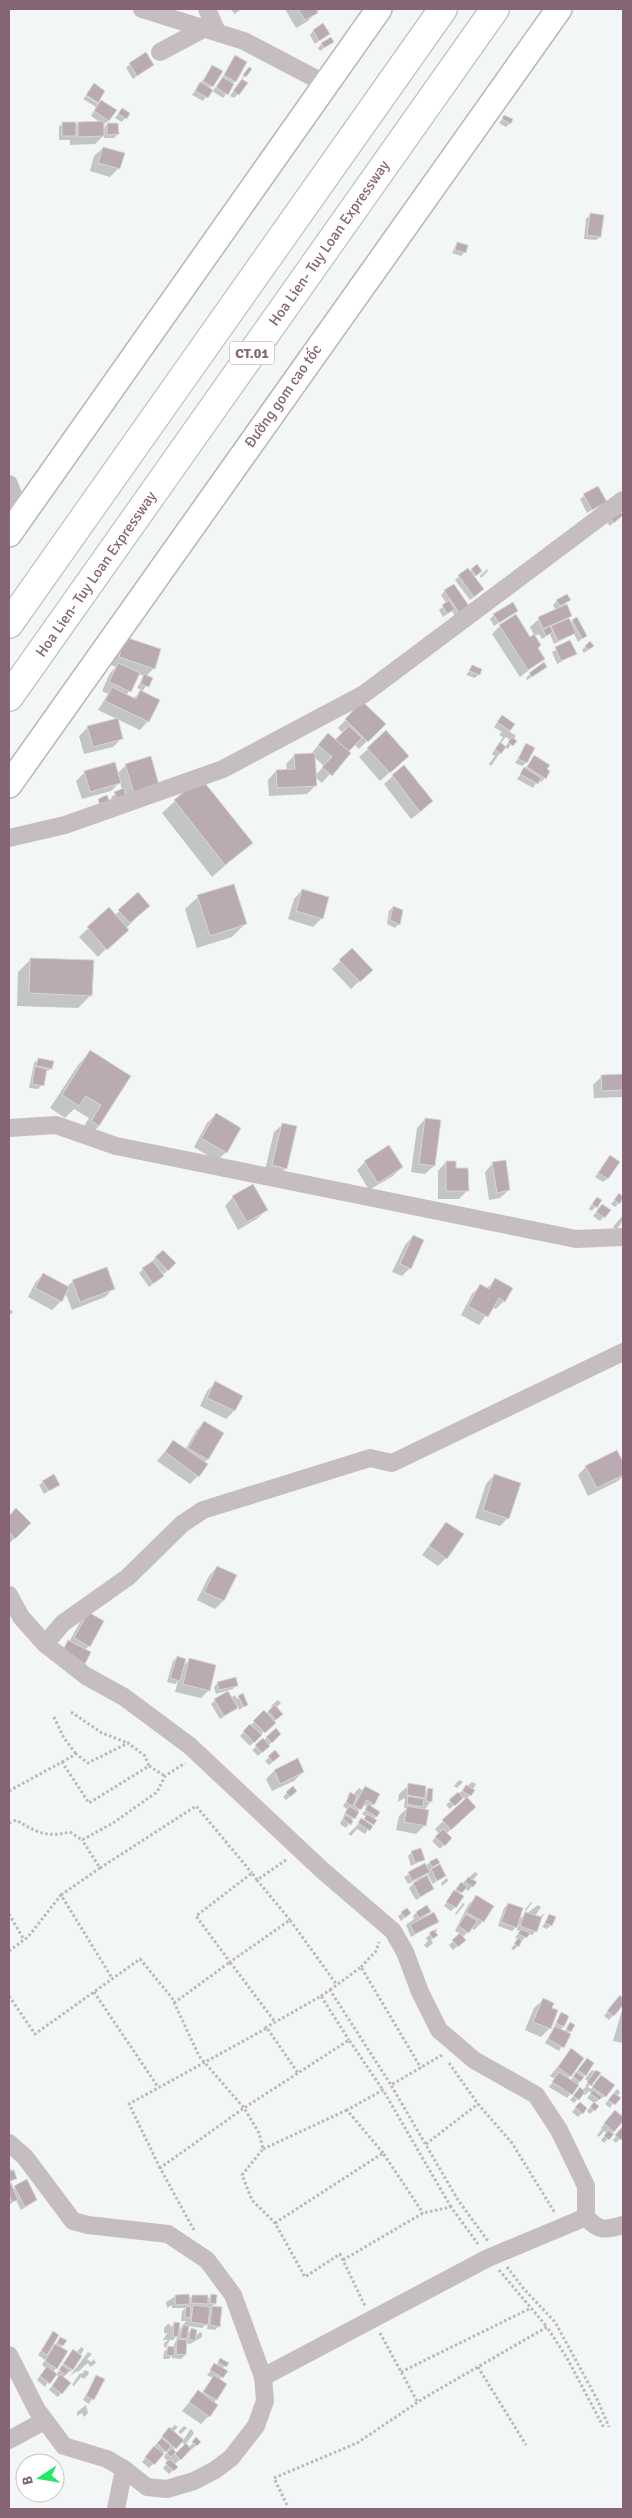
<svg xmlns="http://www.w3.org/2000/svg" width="632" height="2518" font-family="Signika,sans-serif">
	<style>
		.shadow { fill: #0003; fill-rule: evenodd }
		.building { fill: #b9abb1; stroke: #d6d8d8 }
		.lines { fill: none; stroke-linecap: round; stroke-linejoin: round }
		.secondary-casing { stroke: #bcb2b6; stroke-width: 28 }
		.highway-casing { stroke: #bab3b6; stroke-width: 30 }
		.path { stroke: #beb7ba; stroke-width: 3; stroke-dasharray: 2.5 2.5; stroke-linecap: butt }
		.street { stroke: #c6bdc1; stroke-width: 18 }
		.secondary { stroke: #fff; stroke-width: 25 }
		.highway { stroke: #fff; stroke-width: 28 }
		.labels { text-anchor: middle; stroke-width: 5; stroke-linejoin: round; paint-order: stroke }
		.shield { fill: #fff; stroke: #aa939d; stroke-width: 1 }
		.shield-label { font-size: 14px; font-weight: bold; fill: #856573 }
		.street-label { font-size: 15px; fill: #856573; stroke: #fff }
	</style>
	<rect width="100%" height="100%" fill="#f3f6f7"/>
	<g class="shadow">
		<polygon points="230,9 241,9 235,14"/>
		<polygon points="285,9 320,9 308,21 296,28"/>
		<polygon points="313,31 328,34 315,44 310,35"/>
		<polygon points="332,42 320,51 318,48 322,44"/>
		<polygon points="236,57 235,81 223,98 211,90 203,101 192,95 212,67 221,72 209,89 213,91"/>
		<polygon points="130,64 152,65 133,79 126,68"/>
		<polygon points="249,68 242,80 238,94 234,98 230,96"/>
		<polygon points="94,85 98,100 115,110 108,121 104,124 103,123 103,129 106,126 105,125 117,124 118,134 114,138 104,138 104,135 95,144 70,145 70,140 59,140 59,127 63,123 75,126 78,123 100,122 91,116 96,107 83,99 86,96 98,104 98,101 87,94"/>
		<polygon points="122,109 129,113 122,122 115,118"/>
		<polygon points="504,117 510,123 506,127 499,123"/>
		<polygon points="103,148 119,168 110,177 90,171 94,156"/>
		<polygon points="590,215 600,237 596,240 584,239 586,219"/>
		<polygon points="457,243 465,252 461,256 452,253"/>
		<polygon points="598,487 606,501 587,513 580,499"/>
		<polygon points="621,515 610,526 605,521"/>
		<polygon points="476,566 480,571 474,577 479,593 470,600 455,580 468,569 470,572"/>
		<polygon points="487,569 488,571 481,578 480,576"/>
		<polygon points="445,591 467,606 455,616 452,611 443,617 439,610 447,604 441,595"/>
		<polygon points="569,600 565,604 570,615 567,618 570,624 572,621 585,636 578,642 574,634 554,644 550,634 542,639 539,634 534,636 536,649 543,659 520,677 492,634 500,626 530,638 534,635 530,627 539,619 556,610 553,605 557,601"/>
		<polygon points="516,611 494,626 490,619 494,615"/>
		<path d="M125 639 154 668 145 677 151 679 142 692 148 721 140 730 98 710 108 694 102 691 110 673 116 667 111 665 117 647ZM138 674 144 676 137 688 142 690 133 699 126 696Z"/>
		<polygon points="569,642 575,654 557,664 552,652"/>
		<polygon points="586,646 588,650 584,653 582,650"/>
		<polygon points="472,667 479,674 475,678 466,675"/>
		<polygon points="541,671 527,680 526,678 530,674"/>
		<path d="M362 703 384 724 359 749 355 745 322 783 315 777V786L307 794 269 796 268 780 276 771H287L286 764 295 755H310L320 743 335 741 343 733 338 728ZM314 757 324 766 315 776Z"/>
		<polygon points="498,721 513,724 509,731 516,736 508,749 505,747 510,740 506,737 500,744 500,753 491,766 489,764 495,756 492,754 503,737 499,735 502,732 494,727"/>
		<polygon points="88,727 122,738 113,747 84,754 79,736"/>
		<polygon points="527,745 526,763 522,766 515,763"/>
		<polygon points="368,749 399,764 380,781 359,757"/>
		<polygon points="534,757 545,770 545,778 541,782 538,780 533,788 517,779"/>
		<polygon points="126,765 158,785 114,804 111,797 122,790 120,782 111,791 82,799 76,781 85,772 117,774"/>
		<polygon points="404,766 423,810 411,819 384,784"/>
		<polygon points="175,801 251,843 212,877 162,813"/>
		<polygon points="302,890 322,918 313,927 288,919 294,899"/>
		<polygon points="138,894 140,914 98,957 79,937 109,909 114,916"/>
		<polygon points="198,897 245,924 232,937 197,948 185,909"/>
		<polygon points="393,907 399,924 395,928 387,924 389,911"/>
		<polygon points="352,950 371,970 351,989 332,969"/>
		<polygon points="31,959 91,995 78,1008 17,1006 18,972"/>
		<polygon points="90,1052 129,1077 99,1126 86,1138 79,1134 89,1118 74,1109 65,1118 50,1108 78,1065"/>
		<polygon points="38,1059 51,1069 45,1072 42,1085 38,1089 29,1088 34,1063"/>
		<polygon points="623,1076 623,1097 594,1098 593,1085 601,1077"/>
		<polygon points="216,1114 226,1152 217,1161 194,1147 207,1123"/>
		<polygon points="425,1119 434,1166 425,1174 411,1172 417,1128"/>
		<polygon points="283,1124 286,1168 277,1177 264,1174 274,1132"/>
		<polygon points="610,1156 607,1179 603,1182 595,1177"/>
		<polygon points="365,1162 402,1167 393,1176 369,1190 357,1170"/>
		<polygon points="446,1162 468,1190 459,1199 438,1199 438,1171"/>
		<polygon points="493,1163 509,1190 500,1198 489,1200 485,1172"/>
		<polygon points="619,1195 623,1198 615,1207 611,1204"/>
		<polygon points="233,1197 266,1210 258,1218 238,1230 225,1206"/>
		<polygon points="600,1201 592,1211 589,1209 593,1202"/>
		<polygon points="599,1209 609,1210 600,1221 593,1216"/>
		<polygon points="623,1215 623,1221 616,1230 613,1227"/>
		<polygon points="413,1236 410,1268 402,1276 392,1272 405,1245"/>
		<polygon points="163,1251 174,1263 164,1274 158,1270 158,1280 149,1287 139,1273"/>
		<polygon points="43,1274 67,1287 73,1281 113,1289 105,1297 72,1310 65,1292 61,1301 52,1310 28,1297 35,1283"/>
		<polygon points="495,1280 504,1301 496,1309 492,1307 479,1325 461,1315 472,1294 481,1285 486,1289"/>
		<polygon points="9,1308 13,1312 9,1316"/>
		<polygon points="215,1383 234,1411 226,1419 200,1406 207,1391"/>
		<polygon points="204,1422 207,1459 198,1476 190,1484 157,1461 173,1442 185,1450 196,1431"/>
		<polygon points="616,1451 623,1465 623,1476 618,1481 588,1496 578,1475 586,1467"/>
		<polygon points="494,1475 508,1518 500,1526 475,1518 486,1484"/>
		<polygon points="43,1482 58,1485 44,1494 39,1485"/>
		<polygon points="16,1510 29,1523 9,1544 9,1517"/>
		<polygon points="446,1523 446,1558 438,1566 422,1555"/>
		<polygon points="217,1567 223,1601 215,1609 197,1600 209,1576"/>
		<polygon points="88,1614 89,1646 85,1650 60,1650 69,1642 80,1622"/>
		<polygon points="177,1657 183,1666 190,1659 209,1690 201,1698 175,1692 178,1681 175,1684 167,1682 173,1661"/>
		<polygon points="218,1683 237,1685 233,1689 216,1694 214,1687"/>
		<polygon points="235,1695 237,1699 239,1697 247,1704 239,1710 238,1706 220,1719 211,1704 215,1700 231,1698"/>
		<polygon points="278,1700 281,1703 276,1708 281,1714 250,1746 240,1736 264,1712 266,1714 273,1708 271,1706"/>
		<polygon points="276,1730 280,1734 258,1756 252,1750"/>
		<polygon points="269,1757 275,1760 269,1765 265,1761"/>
		<polygon points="274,1771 303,1772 294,1781 272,1791 266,1779"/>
		<polygon points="459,1780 463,1782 457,1788 454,1786"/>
		<polygon points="472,1782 476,1784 467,1799 466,1815 446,1834 450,1838 440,1849 432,1841 439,1834 435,1829 466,1799 462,1797 450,1809 446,1805"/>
		<polygon points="409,1785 424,1794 428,1789 431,1801 424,1811 425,1825 416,1834 396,1830 399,1816 407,1808 404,1808 405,1798 398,1802 399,1794"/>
		<polygon points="365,1787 373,1804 370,1807 376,1816 365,1834 357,1829 351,1836 348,1834 366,1817 362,1814 368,1807 363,1804 346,1828 340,1824 347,1809 343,1806 351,1794 353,1795 359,1788 362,1790"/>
		<polygon points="287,1793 292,1795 286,1800 283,1797"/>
		<polygon points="412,1852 423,1860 411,1866 408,1856"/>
		<polygon points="430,1863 438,1863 431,1869 445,1875 433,1884 427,1873 420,1879 433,1889 416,1900 409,1888 418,1879 408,1884 404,1877"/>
		<polygon points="475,1872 478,1874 472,1881 475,1883 468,1891 464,1888 459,1895 455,1907 451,1911 444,1906 457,1888"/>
		<polygon points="447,1878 448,1881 442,1886 441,1883"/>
		<polygon points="476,1897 492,1906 483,1921 474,1930 471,1928 464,1936 455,1931 468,1905"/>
		<polygon points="531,1902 532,1903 526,1911 525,1910"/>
		<polygon points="463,1903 465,1904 456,1915 455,1914"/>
		<polygon points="508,1904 518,1920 538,1905 541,1907 535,1916 539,1917 545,1913 540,1920 536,1931 532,1935 528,1934 514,1950 511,1949 518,1939 515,1938 520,1931 517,1930 519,1924 512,1931 498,1926 504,1908"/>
		<polygon points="429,1912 422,1920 437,1922 411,1937 406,1925 414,1919 413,1916 416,1913"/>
		<polygon points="402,1913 405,1917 401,1921 398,1916"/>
		<polygon points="550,1916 551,1925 547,1929 542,1927"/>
		<polygon points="437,1928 436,1935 431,1940 433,1943 427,1948 424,1945 428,1941 426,1938"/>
		<polygon points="460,1935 464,1940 453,1950 449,1945"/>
		<polygon points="620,1997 623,2003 609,2020 604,2016"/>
		<polygon points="543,2000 550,2028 541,2037 525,2030 534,2008"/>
		<polygon points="623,2007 623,2043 613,2041"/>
		<polygon points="561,2014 563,2027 560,2030 564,2032 570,2024 570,2031 559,2051 545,2043"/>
		<polygon points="571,2050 570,2076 567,2079 570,2081 583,2063 585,2075 567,2098 549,2087 555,2079 550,2076"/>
		<polygon points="592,2070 599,2074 588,2087 591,2089 597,2081 605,2096 594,2103 598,2106 590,2114 587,2111 594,2103 587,2098 591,2093 589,2091 585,2095 582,2093 574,2103 570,2100 576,2093 585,2088 588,2081 585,2079"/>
		<polygon points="617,2089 620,2092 610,2108 605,2104"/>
		<polygon points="580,2103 586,2109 578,2117 572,2112"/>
		<polygon points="623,2112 623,2119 604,2143 601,2140 607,2133 604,2131 599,2137 597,2135 602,2129 601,2128 611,2115 620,2116"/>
		<polygon points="623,2128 623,2135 616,2143 613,2140"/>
		<polygon points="11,2169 15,2178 9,2183 9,2170"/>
		<polygon points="10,2183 12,2190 15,2187 36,2200 21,2210 16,2200 9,2205"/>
		<path d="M176 2296 189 2299 192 2296 207 2300 211 2296 215 2303 211 2307 221 2308 219 2326 215 2330 207 2329 208 2323 202 2328 188 2326 186 2335 191 2330 195 2337 200 2332 202 2333V2337L190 2344 186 2343 185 2355 181 2359 172 2358V2355L169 2359H163L164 2352 168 2348 164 2347V2343L168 2340H163L167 2333H164V2328L168 2324 171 2325 170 2328 175 2323 178 2332 186 2321H181L182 2311 186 2308H172V2305L167 2308 166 2302ZM178 2335 173 2348 166 2347 170 2340H173Z"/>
		<polygon points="53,2333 53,2344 55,2345 60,2338 65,2341 60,2348 56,2368 45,2387 37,2380 46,2368 42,2365 45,2360 38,2355"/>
		<polygon points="81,2347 84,2349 72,2370 62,2378 61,2393 58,2397 49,2390 59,2377 56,2375 69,2355 76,2353"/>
		<polygon points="88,2352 92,2354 87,2359 91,2362 94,2359 96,2363 90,2367 88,2363 84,2366 78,2372 82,2374 85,2370 89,2372 88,2375 84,2379 81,2377 74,2386 72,2385 80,2373 77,2371 70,2376"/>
		<polygon points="221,2359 227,2363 222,2369 226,2371 219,2380 216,2399 209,2416 201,2424 182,2411 198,2392 201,2394 213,2378 207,2375"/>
		<polygon points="96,2377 103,2380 89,2404 83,2400"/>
		<polygon points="86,2405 88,2413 84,2417 82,2413 77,2416 77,2412"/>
		<path d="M175 2425 178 2427 173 2432 183 2441 189 2431 191 2429 194 2433 185 2445 188 2448 197 2439 200 2442 174 2465 177 2467 169 2474 163 2468 168 2462 164 2457 169 2447 149 2468 142 2462 165 2433ZM181 2441 185 2445 177 2454 173 2450Z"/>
		<polygon points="184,2426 187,2428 181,2434 178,2432"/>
	</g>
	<g class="building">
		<polygon points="298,9 316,9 318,13 305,20"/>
		<polygon points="323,23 330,34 319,41 313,30"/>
		<polygon points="331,37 334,42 324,48 321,43"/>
		<polygon points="146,52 154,65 137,76 129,63"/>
		<polygon points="235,55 247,62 236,82 224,75"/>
		<polygon points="212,65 223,71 213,87 203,81"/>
		<polygon points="249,67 252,69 246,77 243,75"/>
		<polygon points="223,77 234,84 228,95 216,87"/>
		<polygon points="242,79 248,83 239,95 233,91"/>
		<polygon points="200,82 213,90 208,98 195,91"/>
		<polygon points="94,83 105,91 98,103 86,95"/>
		<polygon points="101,100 117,110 109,121 94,111"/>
		<polygon points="122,108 130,113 127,119 118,114"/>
		<polygon points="504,115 513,119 511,124 502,119"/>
		<polygon points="104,121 104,136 78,137 78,122"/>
		<rect x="62" y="122" width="14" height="14"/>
		<polygon points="107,123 118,123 119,134 107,135"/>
		<polygon points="103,147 125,153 120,169 98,163"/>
		<polygon points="590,213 604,215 601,237 587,235"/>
		<polygon points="457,242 468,245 466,253 455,250"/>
		<polygon points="598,486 607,502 592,510 583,494"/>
		<polygon points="616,508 623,515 614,523 608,516"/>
		<polygon points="477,564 482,571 476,576 471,569"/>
		<polygon points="468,568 484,589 474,597 458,575"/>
		<polygon points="454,584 469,606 459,613 444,590"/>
		<polygon points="567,594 571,600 560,606 556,600"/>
		<polygon points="449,600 455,609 447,614 442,605"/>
		<polygon points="513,602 518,611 499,623 493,614"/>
		<polygon points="567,604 572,616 543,629 538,617"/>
		<polygon points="516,614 530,637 534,634 541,645 538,648 545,659 528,670 499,625"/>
		<polygon points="577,617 587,636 582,639 572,620"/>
		<polygon points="569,618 576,633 558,641 551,626"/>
		<polygon points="550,626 553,632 546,636 543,630"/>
		<polygon points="125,637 161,649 155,669 119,657"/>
		<polygon points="570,640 577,654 561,661 555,647"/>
		<polygon points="590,641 594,646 588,650 585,646"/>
		<polygon points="544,662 547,667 532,677 529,673"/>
		<polygon points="118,663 140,673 131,692 109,682"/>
		<polygon points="472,665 482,669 480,675 469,671"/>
		<polygon points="144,674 153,678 149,687 140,684"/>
		<polygon points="112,687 136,699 140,690 160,700 149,722 105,701"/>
		<polygon points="362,701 386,724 368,742 345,719"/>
		<polygon points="502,715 515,724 510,731 497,722"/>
		<polygon points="118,718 123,739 93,747 87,726"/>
		<polygon points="349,726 362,738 348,752 335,740"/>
		<polygon points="386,730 409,756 390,773 367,748"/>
		<polygon points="328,733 351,753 332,776 322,767 332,757 318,745"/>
		<polygon points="512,737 517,741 513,746 508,742"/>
		<polygon points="500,742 506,747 501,754 495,749"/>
		<polygon points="526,743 535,748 527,763 518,759"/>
		<polygon points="315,753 317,786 277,788 276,770 295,769 294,754"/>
		<polygon points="534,755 550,765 547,769 550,771 546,779 527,767"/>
		<polygon points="151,756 159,785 134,793 125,764"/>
		<polygon points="115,762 121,783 90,792 84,771"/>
		<polygon points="404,765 433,801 420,812 392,775"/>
		<polygon points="524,767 541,778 538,784 520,774"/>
		<polygon points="201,778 253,843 225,865 174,800"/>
		<polygon points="124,788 127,798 118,801 114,792"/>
		<polygon points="107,795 111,805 101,808 98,799"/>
		<polygon points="234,884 247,924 210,936 197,895"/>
		<polygon points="302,889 329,897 323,919 296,911"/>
		<polygon points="138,892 150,906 130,923 118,910"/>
		<polygon points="393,906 403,910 400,925 390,920"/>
		<polygon points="109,907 129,930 107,950 87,927"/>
		<polygon points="352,948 373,970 360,982 339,960"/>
		<polygon points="30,958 94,960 92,996 29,993"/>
		<polygon points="90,1050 131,1076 99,1126 91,1121 101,1105 86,1096 79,1106 62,1095"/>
		<polygon points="38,1058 54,1061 52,1069 36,1066"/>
		<polygon points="35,1066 47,1069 44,1086 32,1084"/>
		<polygon points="623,1074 623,1090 602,1091 601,1075"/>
		<polygon points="216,1113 241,1128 227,1153 201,1138"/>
		<polygon points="425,1118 441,1120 435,1166 419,1164"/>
		<polygon points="282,1123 297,1126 287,1169 272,1165"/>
		<polygon points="389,1145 403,1167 378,1183 364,1161"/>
		<polygon points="610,1155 620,1162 608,1179 598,1173"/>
		<polygon points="506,1160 510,1190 497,1193 492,1162"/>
		<polygon points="446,1161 456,1161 456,1168 468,1168 469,1191 446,1191"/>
		<polygon points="253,1184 268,1210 247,1222 232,1196"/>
		<polygon points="619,1193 623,1197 620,1204 614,1200"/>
		<polygon points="597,1197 602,1200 597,1208 592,1204"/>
		<polygon points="602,1204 611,1210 605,1218 596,1212"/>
		<polygon points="413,1235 424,1240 411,1269 400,1264"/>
		<polygon points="163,1250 176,1263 168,1271 155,1257"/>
		<polygon points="153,1261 164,1276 153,1284 142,1268"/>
		<polygon points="107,1267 115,1289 80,1302 72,1280"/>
		<polygon points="43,1273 69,1287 62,1302 35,1288"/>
		<polygon points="495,1278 513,1288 505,1302 499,1298 488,1317 468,1306 480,1284 489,1289"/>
		<polygon points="215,1381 243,1396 235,1411 207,1398"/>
		<polygon points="204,1421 224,1433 208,1460 188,1448"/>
		<polygon points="173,1440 208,1464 199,1477 165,1452"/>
		<polygon points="617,1450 623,1462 623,1475 597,1488 585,1466"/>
		<polygon points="54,1474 60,1485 49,1491 42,1481"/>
		<polygon points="494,1474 521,1483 509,1519 483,1510"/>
		<polygon points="16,1508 31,1523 15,1539 9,1532 9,1516"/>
		<polygon points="446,1522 464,1534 447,1559 429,1546"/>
		<polygon points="217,1566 237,1575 224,1601 204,1592"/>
		<polygon points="88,1612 104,1621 90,1647 74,1638"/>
		<polygon points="68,1640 91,1652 85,1664 62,1652"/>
		<polygon points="177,1656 186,1659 180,1681 170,1678"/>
		<polygon points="189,1658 216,1665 210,1691 183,1684"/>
		<polygon points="236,1677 238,1686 219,1690 217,1682"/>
		<polygon points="228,1691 238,1708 224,1716 214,1699"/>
		<polygon points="243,1693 248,1705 244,1707 238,1696"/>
		<polygon points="275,1705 283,1714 276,1720 268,1711"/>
		<polygon points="264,1710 276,1723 265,1733 253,1721"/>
		<polygon points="250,1724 262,1735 254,1743 243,1731"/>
		<polygon points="276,1728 281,1734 272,1743 266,1737"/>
		<polygon points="263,1738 270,1746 262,1753 255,1745"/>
		<polygon points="275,1750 280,1756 273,1762 268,1756"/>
		<polygon points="298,1758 304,1772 280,1784 274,1770"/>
		<polygon points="408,1783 426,1786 425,1798 407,1795"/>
		<polygon points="466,1785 475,1790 471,1796 462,1791"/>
		<polygon points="293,1786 297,1791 290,1797 286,1792"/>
		<polygon points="365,1786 380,1794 374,1805 367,1800 361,1810 354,1806"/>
		<polygon points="428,1788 433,1789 432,1802 426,1801"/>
		<polygon points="350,1792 357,1796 353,1806 346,1802"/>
		<polygon points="458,1792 463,1798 455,1806 449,1800"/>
		<polygon points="408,1796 424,1799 423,1807 407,1804"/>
		<polygon points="467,1797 476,1807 451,1830 442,1820"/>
		<polygon points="368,1804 380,1812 377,1817 365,1810"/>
		<polygon points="349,1806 359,1812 355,1819 345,1813"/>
		<polygon points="407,1806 429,1810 426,1826 404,1822"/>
		<polygon points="367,1814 377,1820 374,1825 364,1819"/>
		<polygon points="346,1815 353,1821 351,1825 343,1819"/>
		<polygon points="361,1818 373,1826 370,1831 358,1823"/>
		<polygon points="443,1829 452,1838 445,1846 435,1837"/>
		<polygon points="421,1848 425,1860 415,1863 411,1851"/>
		<polygon points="437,1858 440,1863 432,1867 429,1862"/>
		<polygon points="425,1863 430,1872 412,1881 408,1872"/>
		<polygon points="440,1864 446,1876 437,1881 431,1869"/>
		<polygon points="427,1875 434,1889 420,1897 413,1883"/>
		<polygon points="468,1877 477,1882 473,1887 465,1882"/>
		<polygon points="461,1882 467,1887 462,1893 456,1889"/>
		<polygon points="454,1890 464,1896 456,1908 446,1902"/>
		<polygon points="476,1895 494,1906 484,1922 466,1912"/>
		<polygon points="508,1903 523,1908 517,1928 501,1922"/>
		<polygon points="427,1905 431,1912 419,1918 416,1912"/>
		<polygon points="407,1908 411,1913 405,1918 401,1912"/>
		<polygon points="434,1912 439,1922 415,1934 410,1925"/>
		<polygon points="525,1912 542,1917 537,1932 520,1926"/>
		<polygon points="466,1914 477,1921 469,1933 458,1926"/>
		<polygon points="549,1914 556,1917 552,1926 545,1923"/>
		<polygon points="521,1929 530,1933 527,1938 518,1934"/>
		<polygon points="433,1930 438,1935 433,1939 429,1933"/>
		<polygon points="460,1933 466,1940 458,1947 452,1940"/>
		<polygon points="518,1938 522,1940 519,1947 514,1944"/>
		<polygon points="620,1995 623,1999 623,2005 614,2016 607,2011"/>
		<polygon points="543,1998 554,2003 552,2008 558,2010 551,2029 533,2022"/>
		<polygon points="561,2012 569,2016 564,2027 556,2023"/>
		<polygon points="570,2022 575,2025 571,2032 566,2029"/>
		<polygon points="555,2026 571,2034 564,2048 548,2039"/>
		<polygon points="571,2048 584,2058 571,2077 558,2067"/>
		<polygon points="587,2058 594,2063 586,2076 578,2070"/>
		<polygon points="596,2070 601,2073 591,2086 587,2082"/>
		<polygon points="559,2072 579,2085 572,2095 552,2082"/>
		<polygon points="576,2072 584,2077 580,2082 573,2077"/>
		<polygon points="601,2075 615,2085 606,2097 592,2087"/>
		<polygon points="580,2087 585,2092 579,2100 573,2096"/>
		<polygon points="593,2090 602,2097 599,2100 590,2093"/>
		<polygon points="614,2093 621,2098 615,2105 608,2100"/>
		<polygon points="580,2102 587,2108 583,2114 575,2107"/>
		<polygon points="594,2102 599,2106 595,2111 590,2107"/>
		<polygon points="615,2110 623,2117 623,2121 614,2132 604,2123"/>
		<polygon points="623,2126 623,2138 621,2140 615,2135"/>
		<polygon points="608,2130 614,2134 609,2140 604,2136"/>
		<polygon points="14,2170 17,2179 9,2181 9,2171"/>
		<polygon points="27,2179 37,2200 25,2207 14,2186"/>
		<polygon points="11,2183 18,2200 12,2202 9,2194 9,2184"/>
		<polygon points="189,2294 190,2304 176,2305 175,2295"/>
		<polygon points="211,2294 217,2295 216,2304 210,2303"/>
		<polygon points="192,2295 208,2295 208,2304 191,2303"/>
		<polygon points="193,2305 210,2307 208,2325 191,2322"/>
		<polygon points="186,2306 191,2307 190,2318 185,2317"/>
		<polygon points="212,2306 222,2307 220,2327 210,2325"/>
		<polygon points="174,2322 180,2323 178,2337 173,2336"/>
		<polygon points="183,2325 189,2326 187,2339 180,2338"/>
		<polygon points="191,2328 197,2330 195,2341 189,2339"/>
		<polygon points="53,2331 59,2335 47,2355 41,2351"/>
		<polygon points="60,2337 67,2340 63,2346 57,2343"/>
		<polygon points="177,2339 187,2340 186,2355 176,2354"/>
		<polygon points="55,2344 68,2351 57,2369 45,2361"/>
		<polygon points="168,2346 175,2347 174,2356 166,2355"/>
		<polygon points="73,2349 82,2356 73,2370 63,2364"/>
		<polygon points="220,2358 229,2363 226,2367 218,2362"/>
		<polygon points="214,2363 228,2371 223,2378 210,2370"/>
		<polygon points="62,2365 69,2370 66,2375 59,2370"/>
		<polygon points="47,2366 57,2374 50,2384 40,2376"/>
		<polygon points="60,2374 71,2383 62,2394 52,2386"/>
		<polygon points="96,2375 105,2379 94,2400 86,2396"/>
		<polygon points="214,2375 227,2384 217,2400 203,2392"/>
		<polygon points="198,2390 218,2405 210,2417 189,2402"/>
		<polygon points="169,2427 184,2440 176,2449 162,2436"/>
		<polygon points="196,2437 201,2442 197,2446 192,2442"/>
		<polygon points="162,2438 171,2446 166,2452 157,2443"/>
		<polygon points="186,2443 191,2449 181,2460 175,2454"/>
		<polygon points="154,2446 164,2454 154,2465 145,2457"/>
		<polygon points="172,2448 176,2452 171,2457 167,2453"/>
		<polygon points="170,2459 178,2467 174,2471 165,2463"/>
	</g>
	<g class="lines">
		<g class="secondary-casing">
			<g id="secondary">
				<polyline points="9,534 379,9"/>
				<polyline points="9,785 559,9"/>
			</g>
		</g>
		<g class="highway-casing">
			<g id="highway">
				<polyline points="9,624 443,9"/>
				<polyline points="9,697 495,9"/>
			</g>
		</g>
		<g class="path">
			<polyline points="71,1712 102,1733 128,1743"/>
			<polyline points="54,1717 64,1738 76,1754"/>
			<polyline points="62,1762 76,1754 88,1763 128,1743 145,1756 149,1766"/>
			<polyline points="9,1791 62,1762 89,1803 149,1766 165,1776"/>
			<path d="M9 1823 16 1820C37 1832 45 1838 70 1832L82 1840 113 1823 157 1792 165 1776 185 1763"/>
			<polyline points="286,1860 257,1880 290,1920"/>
			<polyline points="100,1868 196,1806 252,1873"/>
			<polyline points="257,1880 252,1873 196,1916 230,1962 290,1920 337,1985"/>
			<polyline points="61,1895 100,1868 82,1840"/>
			<polyline points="9,1914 24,1940"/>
			<polyline points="9,1951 28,1937 61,1895 112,1978"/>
			<polyline points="361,1967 376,1951 379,1942"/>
			<polyline points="330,1990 361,1967 421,2068"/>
			<polyline points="94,1992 158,2087"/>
			<polyline points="9,1996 35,2034 140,1959 172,1998 199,2056 244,2108 259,2133 263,2149 242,2175 252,2200 275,2223 305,2277 340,2254 365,2306"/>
			<polyline points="321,1996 330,1990 391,2085"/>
			<polyline points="174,2003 230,1962 275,2022"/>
			<polyline points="265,2028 321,1996 349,2040"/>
			<polyline points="442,2055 391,2085 458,2200 488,2241"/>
			<polyline points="449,2063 478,2104 512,2143 555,2213"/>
			<polyline points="426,2144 478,2104"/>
			<polyline points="263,2149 347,2110"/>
			<polyline points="383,2153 347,2110 383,2090 451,2207"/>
			<polyline points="160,2168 129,2104 267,2028 298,2073"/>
			<polyline points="275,2223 383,2153 423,2213"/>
			<polyline points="194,2230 160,2168 244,2108 349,2040 383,2090"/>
			<polyline points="343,2260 423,2213 451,2207 478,2244"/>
			<polyline points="507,2267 523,2288 555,2322 597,2399 609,2427"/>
			<polyline points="499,2270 547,2327"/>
			<polyline points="380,2333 418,2403"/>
			<polyline points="478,2367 526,2445"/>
			<polyline points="401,2372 531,2308"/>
			<polyline points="287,2505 274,2478 357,2443 424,2398 547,2327 567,2358 604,2428"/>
		</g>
		<g class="street">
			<polyline points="142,9 244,41 326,84"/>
			<polyline points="207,9 217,32"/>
			<polyline points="160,52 205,28"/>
			<polyline points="9,484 21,517"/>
			<polyline points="9,838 65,825 223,769 364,694 623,500"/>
			<polyline points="9,1128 56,1125 116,1146 576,1239 623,1237"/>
			<path d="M9 1595 21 1617 45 1644 86 1676 124 1697 190 1746 322 1870 393 1931 405 1952 420 1992 439 2030 474 2060 536 2095 559 2130 586 2186V2217C599 2232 606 2230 623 2225"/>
			<polyline points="45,1644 63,1623 128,1577 182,1524 203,1510 370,1458 392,1463 623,1352"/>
			<polyline points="9,2143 25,2157 73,2221 88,2225 168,2234 207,2260 233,2295 263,2377 265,2401 256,2426 231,2458 215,2470 194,2481 167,2489 147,2487 124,2469"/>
			<polyline points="9,2355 37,2410 64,2446 107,2459 124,2469 116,2509"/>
			<polyline points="263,2377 488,2258 586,2217"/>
			<polyline points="9,2440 44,2421"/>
		</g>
		<use href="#secondary" class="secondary"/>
		<use href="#highway" class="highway"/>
	</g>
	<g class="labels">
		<rect class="shield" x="229.5" y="341.5" width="45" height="23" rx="4"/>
		<g class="shield-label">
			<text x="252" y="358">CT.01</text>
		</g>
		<g class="street-label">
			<text transform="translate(329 243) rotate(-55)" y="5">Hoa Lien- Tuy Loan Expressway</text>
			<text transform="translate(283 396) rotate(-55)" y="5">Đường gom cao tốc</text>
			<text transform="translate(96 574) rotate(-55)" y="5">Hoa Lien- Tuy Loan Expressway</text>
		</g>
	</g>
	<rect width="632" height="2518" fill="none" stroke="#856573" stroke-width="20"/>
	<g transform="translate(40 2478) rotate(258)"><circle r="24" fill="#ffffff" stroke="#cec1c7"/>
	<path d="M0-4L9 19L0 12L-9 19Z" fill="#23e768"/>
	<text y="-8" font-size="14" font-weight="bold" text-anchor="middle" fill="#856573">B</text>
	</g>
</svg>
